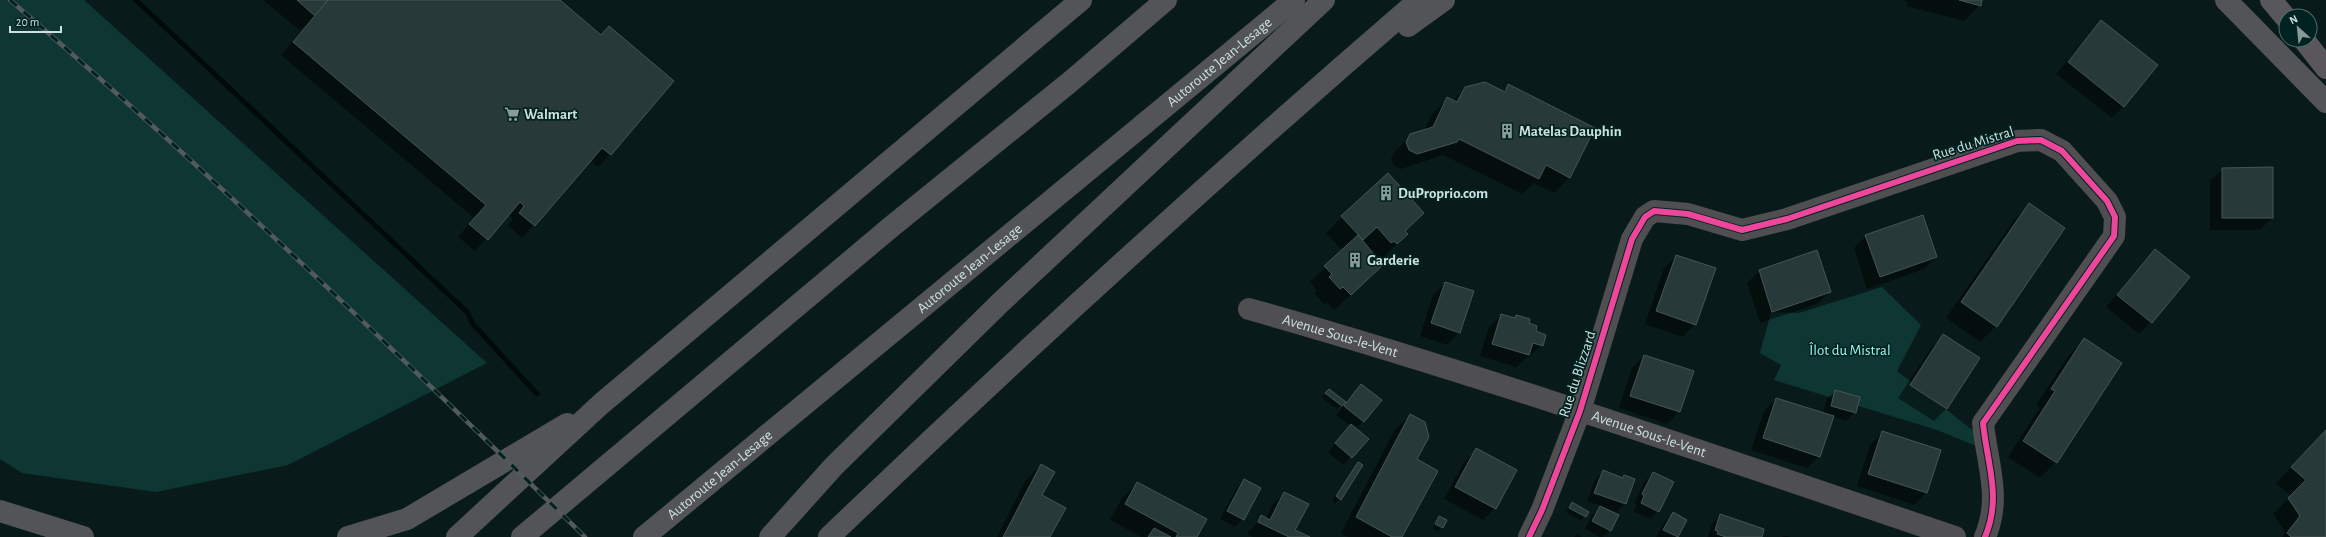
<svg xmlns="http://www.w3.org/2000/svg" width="2326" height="537" font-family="'Alegreya Sans',sans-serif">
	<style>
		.green { fill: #0e3733 }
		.shadow { fill: #0007 }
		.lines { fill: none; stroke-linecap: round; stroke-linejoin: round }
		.stream { stroke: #010a08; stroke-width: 5 }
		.building { fill: #273938; stroke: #465655 }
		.minor { stroke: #4f4e51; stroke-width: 22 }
		.major { stroke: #5a575c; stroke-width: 22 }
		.highway { stroke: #535458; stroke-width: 22 }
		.rail-casing { stroke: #545a5b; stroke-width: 4.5 }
		.rail { stroke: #002321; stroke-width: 3; stroke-dasharray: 9; stroke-linecap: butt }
		.cycleway-casing { stroke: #002321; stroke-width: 8 }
		.cycleway { stroke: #ed469a; stroke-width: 6 }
		.labels { text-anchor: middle; stroke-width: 3.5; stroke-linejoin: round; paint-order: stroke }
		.street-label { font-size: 15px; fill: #cde0de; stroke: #002321 }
		.poi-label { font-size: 15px; font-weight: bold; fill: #cde0de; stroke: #002321; text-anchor: start }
		.park-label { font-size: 15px; fill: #9df6ed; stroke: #002321 }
	</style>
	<rect width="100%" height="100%" fill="#081b1a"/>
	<g class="green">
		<polygon points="0,0 84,0 487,363 288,465 156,492 22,473 0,459"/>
		<polygon points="1882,287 1921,325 1897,371 1985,440 1986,450 1937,430 1774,380 1781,365 1760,353 1771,312 1799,313"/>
	</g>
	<g class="shadow">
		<polygon points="263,0 558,0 600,36 609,27 673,81 610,155 598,167 590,160 522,238 508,225 513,219 508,214 475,251 458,237 474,218 281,55 306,25 299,30"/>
		<polygon points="1902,0 1981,0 1980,5 1964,21 1907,6 1908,3"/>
		<polygon points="2101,21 2124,106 2112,118 2056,74"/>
		<polygon points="1508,86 1570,177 1554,193 1534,183 1522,194 1443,155 1401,169 1394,166 1391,158 1395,151 1411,135 1424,131 1432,114 1448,99 1453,101 1466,88 1502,92"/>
		<polygon points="2272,168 2272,218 2260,230 2210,230 2210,181 2223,169"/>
		<polygon points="2029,205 2064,228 1996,326 1980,342 1946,318 2014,220"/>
		<polygon points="1342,217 1404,232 1407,234 1381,259 1377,256 1376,257 1366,281 1334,310 1327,302 1324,304 1314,293 1317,290 1310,282 1343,251 1326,233"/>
		<polygon points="1866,236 1936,257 1924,269 1867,289 1854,248"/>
		<polygon points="2155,250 2151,322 2139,334 2106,307"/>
		<polygon points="1816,252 1830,292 1817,304 1760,323 1747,283 1759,271"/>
		<polygon points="1676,256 1695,324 1683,337 1645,324 1664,268"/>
		<polygon points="1445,283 1460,332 1447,345 1420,336 1433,295"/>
		<polygon points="1501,315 1513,319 1516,316 1528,324 1542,345 1516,367 1480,356 1489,327"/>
		<polygon points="1943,336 1979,358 1946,409 1934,421 1898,398 1931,348"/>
		<polygon points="2084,340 2120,363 2056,462 2040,478 2008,457 2040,407 2036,405 2069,355"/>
		<polygon points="1644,356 1679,411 1667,424 1619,408 1632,368"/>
		<polygon points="1361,385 1380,400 1356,429 1351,457 1343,465 1328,452 1351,426 1336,415"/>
		<polygon points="1329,390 1344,402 1337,409 1322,398"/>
		<polygon points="1835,391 1855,412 1846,421 1832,416 1819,456 1807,468 1751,450 1764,411 1776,399 1823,414 1827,399"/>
		<polygon points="1410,415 1415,459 1401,537 1348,537 1341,533 1394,431"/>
		<polygon points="2326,431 2326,537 2282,537 2285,532 2273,514 2291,496 2276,483"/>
		<polygon points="1882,433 1926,493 1914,505 1857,486 1870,445"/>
		<polygon points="1477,450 1495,508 1483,520 1444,499 1464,462"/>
		<polygon points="1358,463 1340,499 1336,503 1332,501"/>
		<polygon points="1041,465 1041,495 1049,537 997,537 1025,481"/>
		<polygon points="1603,471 1622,478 1625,476 1634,480 1625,504 1616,512 1606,508 1610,530 1603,537 1600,537 1585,529 1592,515 1601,506 1587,501 1595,480"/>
		<polygon points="1653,473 1658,511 1650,519 1633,511 1637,504 1634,503 1645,481"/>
		<polygon points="1245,481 1243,519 1235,527 1220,519 1236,489"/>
		<polygon points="1138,483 1196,537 1141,537 1110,520 1122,498"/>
		<polygon points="1285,493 1294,530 1308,537 1253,537 1247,534 1262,517 1266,519 1272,505"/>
		<polygon points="1572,504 1588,512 1581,521 1566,512"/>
		<polygon points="1673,513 1686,521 1677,537 1656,537 1665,521"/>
		<polygon points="1720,515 1761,537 1708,537 1712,523"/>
		<polygon points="1440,517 1442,527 1438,531 1432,528"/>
		<polygon points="1577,534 1582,537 1574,537"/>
		<polygon points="1784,535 1791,537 1782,537"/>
	</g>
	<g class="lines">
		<polyline class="stream" points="136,0 467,312 473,324 537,394"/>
	</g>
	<g class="building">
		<polygon points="297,0 328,0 315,16"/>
		<polygon points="328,0 560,0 601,35 609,26 674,81 611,155 602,148 535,226 519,213 524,206 520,202 488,240 469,224 486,205 293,42"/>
		<polygon points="1959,0 1982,0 1981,6"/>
		<polygon points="2101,20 2158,65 2124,107 2068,62"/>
		<polygon points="1485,82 1505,92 1508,84 1595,128 1570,178 1546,165 1539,179 1459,139 1457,142 1417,154 1409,150 1406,142 1410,134 1433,127 1447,97 1457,102 1465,87"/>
		<polygon points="2273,167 2273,218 2222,218 2222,168"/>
		<polygon points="1388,173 1424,213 1405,231 1408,234 1397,244 1394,241 1391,243 1377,227 1363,240 1341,216"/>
		<polygon points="2029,203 2065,228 1997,327 1961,302"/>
		<polygon points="1923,215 1937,257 1880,277 1865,235"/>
		<polygon points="1358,235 1383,265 1351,295 1343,287 1340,289 1329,277 1332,274 1324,266"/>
		<polygon points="2155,249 2190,277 2152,323 2117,295"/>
		<polygon points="1817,250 1831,292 1772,312 1759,270"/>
		<polygon points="1676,255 1716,268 1696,325 1656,311"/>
		<polygon points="1445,282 1474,291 1460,333 1431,323"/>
		<polygon points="1501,314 1515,318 1516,315 1530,319 1529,323 1537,326 1536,331 1546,335 1543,346 1533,343 1529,355 1492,344"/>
		<polygon points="1943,334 1980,358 1947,409 1910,385"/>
		<polygon points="2084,338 2122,363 2057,463 2023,441 2055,391 2051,389"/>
		<polygon points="1644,355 1694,371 1680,412 1630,396"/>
		<polygon points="1361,384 1382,400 1364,422 1344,406"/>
		<polygon points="1329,389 1346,402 1342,406 1325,393"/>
		<polygon points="1835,390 1860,397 1856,413 1831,406"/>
		<polygon points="1776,398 1834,416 1820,457 1763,438"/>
		<polygon points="1410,414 1425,422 1429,437 1417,459 1438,471 1402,537 1392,537 1356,517"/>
		<polygon points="1351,424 1369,439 1352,458 1335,443"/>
		<polygon points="2326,430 2326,537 2291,537 2287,533 2300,516 2288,498 2306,480 2291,467"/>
		<polygon points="1882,431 1941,450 1927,493 1868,474"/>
		<polygon points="1476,448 1517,470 1496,509 1455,487"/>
		<polygon points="1358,462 1363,465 1341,500 1336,496"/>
		<polygon points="1041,464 1055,472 1042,495 1066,508 1050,537 1003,537"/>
		<polygon points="1603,470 1623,478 1624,475 1635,479 1626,504 1594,493"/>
		<polygon points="1653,472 1674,482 1659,512 1641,503 1644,496 1642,494"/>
		<polygon points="1244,479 1261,488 1244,520 1227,511"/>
		<polygon points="1137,482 1207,519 1197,537 1176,537 1178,533 1125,504"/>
		<polygon points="1284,492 1309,504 1295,530 1310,537 1289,537 1258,522 1261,515 1270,520"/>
		<polygon points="1572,502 1589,512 1586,517 1569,508"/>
		<polygon points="1600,506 1619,515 1611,531 1592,521"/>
		<polygon points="1673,512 1687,520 1678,537 1663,530"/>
		<polygon points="1720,514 1764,529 1762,537 1726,537 1717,534 1718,531 1715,530"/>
		<polygon points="1439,516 1447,520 1443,528 1435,524"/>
		<polygon points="1154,528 1171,537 1148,537"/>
	</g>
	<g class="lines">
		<g class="minor">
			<path id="s1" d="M1249 309C1487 376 1721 458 1955 537"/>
			<path d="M1529 537 1542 510 1580 411 1632 239 1645 217 1654 211 1688 214 1742 230 1787 219 2017 141 2041 140 2062 151 2107 201 2115 217 2114 236 1983 423C1987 464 2002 497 1985 537"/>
		</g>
		<g class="major">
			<polyline points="2271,0 2286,18"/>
			<polyline points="2304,40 2326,68"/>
		</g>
		<g class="highway">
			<polyline points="2226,0 2326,102"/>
			<polyline points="1408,26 1444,0"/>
			<polyline points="0,511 83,537"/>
			<polyline points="348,537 407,519 567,424"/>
			<polyline points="457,537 601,404 1081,0"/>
			<polyline points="522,537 891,227 1070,82 1166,0"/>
			<path id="s2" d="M644 537 1294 0"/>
			<polyline points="770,537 834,466 1000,303 1324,0"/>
			<path d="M829 537C1021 353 1218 173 1419 0"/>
		</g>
		<g class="rail-casing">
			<path id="rail" d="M10 0C209 171 398 353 585 537"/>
		</g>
		<use href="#rail" class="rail"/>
		<g class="cycleway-casing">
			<path id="cycleway" d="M1529 537 1542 510 1580 411 1632 239 1645 217 1654 211 1688 214 1742 230 1787 219 2017 141 2041 140 2062 151 2107 201 2115 217 2114 236 1983 423C1987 464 2002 497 1985 537"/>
		</g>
		<use href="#cycleway" class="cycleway"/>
	</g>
	<defs>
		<g id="supermarket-bare" transform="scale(1.2)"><path d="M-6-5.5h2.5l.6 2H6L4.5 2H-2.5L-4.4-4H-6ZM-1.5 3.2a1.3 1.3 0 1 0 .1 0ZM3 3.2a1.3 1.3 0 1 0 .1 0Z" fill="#889b99" stroke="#002321" stroke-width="2.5" paint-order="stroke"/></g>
		<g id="building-bare" transform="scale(1.2)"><path d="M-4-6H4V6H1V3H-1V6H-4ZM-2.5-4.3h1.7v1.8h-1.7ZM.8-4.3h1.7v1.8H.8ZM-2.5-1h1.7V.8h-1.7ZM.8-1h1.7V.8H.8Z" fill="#889b99" stroke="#002321" stroke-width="2.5" paint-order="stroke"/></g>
	</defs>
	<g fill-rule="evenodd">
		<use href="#supermarket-bare" x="512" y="114"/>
		<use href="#building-bare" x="1507" y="131"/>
		<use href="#building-bare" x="1386" y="193"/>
		<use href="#building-bare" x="1355" y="260"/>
	</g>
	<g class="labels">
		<g class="street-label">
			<text dy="5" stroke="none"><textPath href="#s2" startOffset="746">Autoroute Jean-Lesage</textPath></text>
			<text transform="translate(1973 143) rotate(-17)" y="5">Rue du Mistral</text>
			<text dy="5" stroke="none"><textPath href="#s2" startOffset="422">Autoroute Jean-Lesage</textPath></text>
			<text dy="5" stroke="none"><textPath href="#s1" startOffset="95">Avenue Sous-le-Vent</textPath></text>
			<text transform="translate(1577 374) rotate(-72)" y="5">Rue du Blizzard</text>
			<text dy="5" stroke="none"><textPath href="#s1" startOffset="419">Avenue Sous-le-Vent</textPath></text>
			<text dy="5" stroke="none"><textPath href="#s2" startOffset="98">Autoroute Jean-Lesage</textPath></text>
		</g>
		<g class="poi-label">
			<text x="524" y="119">Walmart</text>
			<text x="1519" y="136">Matelas Dauphin</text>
			<text x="1398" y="198">DuProprio.com</text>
			<text x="1367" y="265">Garderie</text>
		</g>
		<g class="park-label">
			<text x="1850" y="355">Îlot du Mistral</text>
		</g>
	</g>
	<g transform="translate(2298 28) rotate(333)"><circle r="19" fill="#002321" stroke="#526f6d"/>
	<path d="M0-3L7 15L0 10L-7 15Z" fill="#889b99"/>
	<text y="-6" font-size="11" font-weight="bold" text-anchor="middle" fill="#cde0de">N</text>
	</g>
	<path d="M10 26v6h51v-6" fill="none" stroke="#cde0de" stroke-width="2"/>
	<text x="16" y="26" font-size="12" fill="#cde0de" stroke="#002321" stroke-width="3" paint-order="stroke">20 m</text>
</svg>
